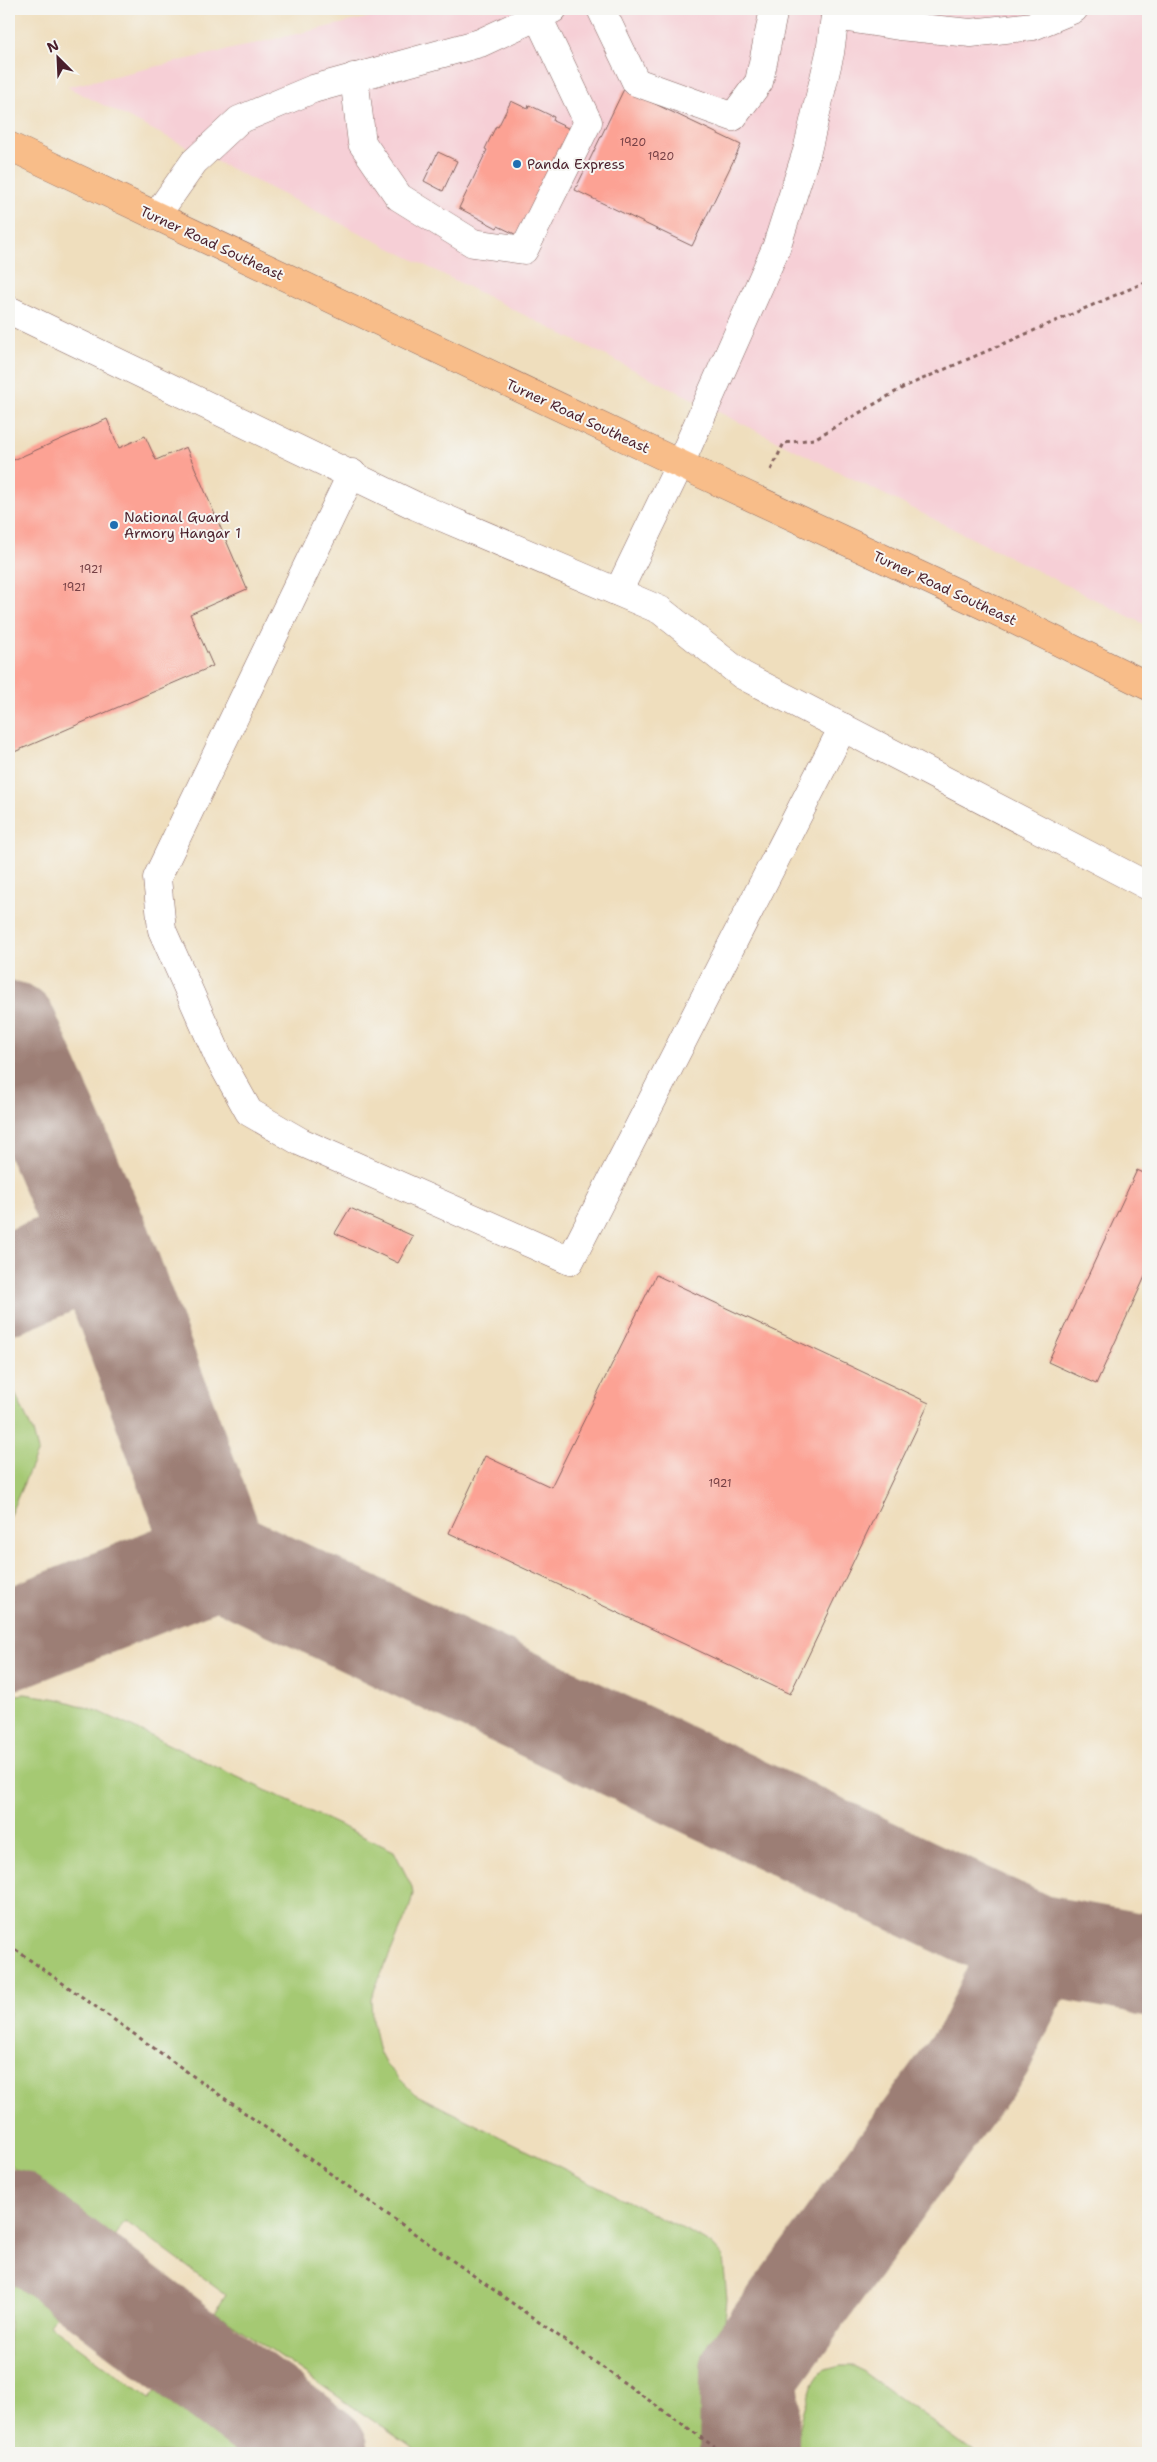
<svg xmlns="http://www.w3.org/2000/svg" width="1157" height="2462" font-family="'Shantell Sans',sans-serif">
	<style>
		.built { fill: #f6cfd6 }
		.green { fill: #a5c973; stroke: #78744f }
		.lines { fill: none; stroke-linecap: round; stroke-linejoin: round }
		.taxiway { stroke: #9c7e74; stroke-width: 100 }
		.building { fill: #fca294 }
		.minor-casing { stroke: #84625e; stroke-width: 29 }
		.major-casing { stroke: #84625e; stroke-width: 29 }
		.path { stroke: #84625e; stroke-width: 3; stroke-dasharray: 4 4; stroke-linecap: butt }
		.minor { stroke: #fff; stroke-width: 28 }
		.major { stroke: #f8bd89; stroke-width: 28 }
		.poi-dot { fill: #1f6fb2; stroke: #f6f6f2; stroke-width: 2 }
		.labels { text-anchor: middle; stroke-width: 4; stroke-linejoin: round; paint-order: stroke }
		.number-label { font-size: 11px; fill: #764045 }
		.poi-label { font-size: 14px; fill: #4a1f2b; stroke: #f6f6f2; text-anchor: start }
		.street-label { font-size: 14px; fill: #4a1f2b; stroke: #f6f6f2 }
	</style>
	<rect width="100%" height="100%" fill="#f6f6f2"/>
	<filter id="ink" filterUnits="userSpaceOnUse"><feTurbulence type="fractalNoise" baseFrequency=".02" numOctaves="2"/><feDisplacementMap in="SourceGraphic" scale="10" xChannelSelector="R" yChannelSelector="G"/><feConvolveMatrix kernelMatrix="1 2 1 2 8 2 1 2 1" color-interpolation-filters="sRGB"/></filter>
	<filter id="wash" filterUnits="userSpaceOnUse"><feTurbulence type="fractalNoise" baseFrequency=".0096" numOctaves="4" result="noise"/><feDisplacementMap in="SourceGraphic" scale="20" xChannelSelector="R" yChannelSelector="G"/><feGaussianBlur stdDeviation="1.12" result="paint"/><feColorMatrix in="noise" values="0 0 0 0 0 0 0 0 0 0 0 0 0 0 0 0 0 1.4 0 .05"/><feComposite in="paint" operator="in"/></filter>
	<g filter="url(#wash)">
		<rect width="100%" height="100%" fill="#efdebd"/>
		<polygon class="built" points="393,9 1148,9 1148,626 67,87 379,15"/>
		<g class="green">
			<polygon points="9,1380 33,1432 38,1451 9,1517"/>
			<polygon points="25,1694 59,1699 98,1711 394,1851 412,1887 413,1894 409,1909 371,1998 372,2019 379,2052 386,2065 415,2094 699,2237 712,2245 723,2257 727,2299 717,2408 698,2453 420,2453 215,2312 226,2295 125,2221 112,2239 9,2164 9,1696"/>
			<polygon points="9,2272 60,2309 49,2325 150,2399 163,2382 259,2453 9,2453"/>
			<path d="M840 2366H855L975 2453H795C798 2434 807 2385 822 2372 826 2369 834 2368 840 2366Z"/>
		</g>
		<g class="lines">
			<g class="taxiway">
				<polyline points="9,1031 102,1245 218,1557 1034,1944 1144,1964 1148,1967"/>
				<polyline points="9,1284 102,1245"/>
				<polyline points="9,1640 218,1557"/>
				<polyline points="9,2218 319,2453"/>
				<polyline points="749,2453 750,2370 984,2049 1034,1944"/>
			</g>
		</g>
		<g id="blocks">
			<g class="building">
				<polygon points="624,89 741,145 692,246 575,190"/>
				<polygon points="511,101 528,109 529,105 554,117 553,121 570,129 517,235 498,226 497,228 459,208 487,150 485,149 496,126 498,127"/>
				<polygon points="438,152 457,161 443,191 424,181"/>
				<polygon points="107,419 119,448 145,436 156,460 186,447 247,589 190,614 213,666 12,753 9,746 9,462"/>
				<polygon points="1137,1170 1148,1175 1148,1270 1096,1384 1048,1362"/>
				<polygon points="350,1208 413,1236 398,1263 335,1233"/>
				<polygon points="656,1275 929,1403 790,1694 449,1533 485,1456 551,1487"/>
			</g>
		</g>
	</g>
	<g filter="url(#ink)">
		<use href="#blocks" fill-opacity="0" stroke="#84625e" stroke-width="1"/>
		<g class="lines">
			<g class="minor-casing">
				<g id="minor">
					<polyline points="601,9 636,82 733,117 759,82 774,9"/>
					<polyline points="835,16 899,26 971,33 1033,26 1074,9"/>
					<polyline points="354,77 362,143 399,197 473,243 524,250 588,122 538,17"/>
					<polyline points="156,216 194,162 239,120 313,89 480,43 553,9"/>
					<polyline points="9,310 416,506 660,610 742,675 1148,886"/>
					<polyline points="352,473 157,878 162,930 219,1058 249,1112 301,1142 570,1261 843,727"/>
					<polyline points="618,592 680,464 776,248 807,151 830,53 836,9"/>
				</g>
			</g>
			<g class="major-casing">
				<polyline id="major" points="9,146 680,464 996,611 1148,686"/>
			</g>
			<g class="path">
				<polyline points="771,470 784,443 814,439 904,387 1148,281"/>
				<polyline points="9,1945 723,2453"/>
			</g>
			<use href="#minor" class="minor"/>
			<use href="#major" class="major"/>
		</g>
	</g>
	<g class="poi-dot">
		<circle cx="517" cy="164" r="5"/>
		<circle cx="114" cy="525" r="5"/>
	</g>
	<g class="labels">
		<g class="number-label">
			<text x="633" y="146">1920</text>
			<text x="661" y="160">1920</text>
			<text x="91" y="573">1921</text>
			<text x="74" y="591">1921</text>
			<text x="720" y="1487">1921</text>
		</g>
		<g class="poi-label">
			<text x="527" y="169">Panda Express</text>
			<text x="124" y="522">National Guard<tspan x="124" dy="16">Armory Hangar 1</tspan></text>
		</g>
		<g class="street-label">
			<text transform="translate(212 243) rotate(25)" y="5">Turner Road Southeast</text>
			<text transform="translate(578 416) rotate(25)" y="5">Turner Road Southeast</text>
			<text transform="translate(945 588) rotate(25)" y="5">Turner Road Southeast</text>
		</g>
	</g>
	<rect width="1157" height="2462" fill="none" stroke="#f6f6f2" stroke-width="30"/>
	<g transform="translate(58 58) rotate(336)" stroke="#f6f6f2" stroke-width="4" paint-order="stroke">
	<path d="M0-4L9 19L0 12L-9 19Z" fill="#4a1f2b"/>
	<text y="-8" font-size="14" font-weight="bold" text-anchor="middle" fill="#4a1f2b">N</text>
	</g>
</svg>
